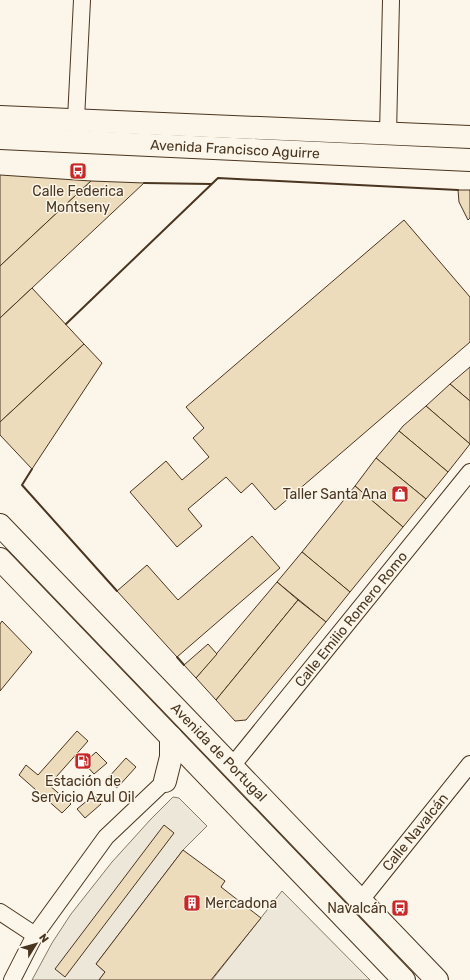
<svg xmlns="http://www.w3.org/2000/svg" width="470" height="980" font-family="Rubik,sans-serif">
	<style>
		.parking { fill: #ede7d9; stroke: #887966 }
		.building { fill: #ecdcbc; stroke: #4a3520 }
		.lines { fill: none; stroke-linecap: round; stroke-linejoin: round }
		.minor-casing { stroke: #4a3520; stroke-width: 18 }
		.primary-casing { stroke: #4a3520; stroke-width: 24 }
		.minor { stroke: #fbf6e9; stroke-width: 16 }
		.primary { stroke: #fbf6e9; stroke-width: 22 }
		.wall { stroke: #4a3520; stroke-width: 2 }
		.labels { text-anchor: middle; stroke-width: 3; stroke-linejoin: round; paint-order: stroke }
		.street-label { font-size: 14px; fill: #4a3520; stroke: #fbf6e9 }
		.poi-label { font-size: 14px; fill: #4a3520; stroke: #fbf6e9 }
	</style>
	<rect width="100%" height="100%" fill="#fbf6e9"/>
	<g class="parking">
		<polygon points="173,797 179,798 207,826 183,850 96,964 105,972 99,980 32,980 52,943 71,914 112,862 151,819"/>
		<polygon points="282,891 370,980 212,980"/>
	</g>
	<g class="building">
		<polygon points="0,175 91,181 0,266"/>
		<polygon points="91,181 144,183 0,318 0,266"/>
		<polygon points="458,190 470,190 470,218 468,220 459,202"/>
		<polygon points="404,220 470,297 470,342 275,510 252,483 241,493 226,477 188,509 202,526 177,547 130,492 166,461 182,480 209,457 193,438 204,428 186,407"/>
		<polygon points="32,288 84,344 0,422 0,318"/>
		<polygon points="84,344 102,363 32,469 0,435 0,422"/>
		<polygon points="470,367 470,401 450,384"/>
		<polygon points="450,384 470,401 470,444 426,406"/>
		<polygon points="426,406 470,444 448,472 399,431 403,426"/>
		<polygon points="399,431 448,472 426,499 376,458"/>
		<polygon points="376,458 426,499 403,527 355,486"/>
		<polygon points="355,486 403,527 350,592 302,552"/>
		<polygon points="252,536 280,568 177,657 117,591 147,565 178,600"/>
		<polygon points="302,552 350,592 326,622 277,582"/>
		<polygon points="277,582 298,600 216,700 196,678"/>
		<polygon points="298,600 326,622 246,720 235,721 216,700"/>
		<polygon points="2,621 32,652 0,691 0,624"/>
		<polygon points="208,644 217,654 196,678 184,665"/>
		<polygon points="77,731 88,741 49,785 71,804 62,813 19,775 26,765 38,775"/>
		<polygon points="96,752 107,763 94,774 84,763"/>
		<polygon points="126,758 136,767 117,788 107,779"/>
		<polygon points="94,795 101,804 85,818 77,809"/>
		<polygon points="164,825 174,833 65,977 55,969"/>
		<polygon points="183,850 225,881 221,887 261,918 211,980 99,980 105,972 96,964"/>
	</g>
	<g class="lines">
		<g class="minor-casing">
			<g id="minor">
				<polyline points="76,119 82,0"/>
				<polyline points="388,134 391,0"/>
				<polyline points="232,766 470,472"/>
				<polyline points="361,900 470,764"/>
				<polyline points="0,912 35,935"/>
				<polyline points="12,980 35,935 106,837 165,781"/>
			</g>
		</g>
		<g class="primary-casing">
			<g id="primary">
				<polyline points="0,117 470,137"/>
				<polyline points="0,138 470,160"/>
				<polyline points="0,525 437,980"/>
				<polyline points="0,559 404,980"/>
				<polyline points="165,781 171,757 171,737"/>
			</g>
		</g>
		<use href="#minor" class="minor"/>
		<use href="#primary" class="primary"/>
		<g class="wall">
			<polyline points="144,183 211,184"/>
			<polyline points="66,324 218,178 458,190"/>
			<polyline points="32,469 22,485 117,591"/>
			<polyline points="177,657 184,665"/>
		</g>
	</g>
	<defs>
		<g id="bus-square" transform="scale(0.9)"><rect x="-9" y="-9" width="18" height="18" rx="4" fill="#c62828" stroke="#fbf6e9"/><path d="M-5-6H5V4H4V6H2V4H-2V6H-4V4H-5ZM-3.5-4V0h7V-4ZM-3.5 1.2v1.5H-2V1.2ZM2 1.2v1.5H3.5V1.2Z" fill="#fff"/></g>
		<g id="shop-square" transform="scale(0.9)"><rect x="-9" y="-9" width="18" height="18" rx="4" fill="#c62828" stroke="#fbf6e9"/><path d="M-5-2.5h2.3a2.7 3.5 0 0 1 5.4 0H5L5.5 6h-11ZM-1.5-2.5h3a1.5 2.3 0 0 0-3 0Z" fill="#fff"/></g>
		<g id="fuel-square" transform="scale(0.9)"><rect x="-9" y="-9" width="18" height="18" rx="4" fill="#c62828" stroke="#fbf6e9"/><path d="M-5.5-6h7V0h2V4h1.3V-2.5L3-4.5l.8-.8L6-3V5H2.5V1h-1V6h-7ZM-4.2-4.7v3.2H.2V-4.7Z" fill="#fff"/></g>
		<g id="building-square" transform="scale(0.9)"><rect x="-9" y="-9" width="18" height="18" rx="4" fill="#c62828" stroke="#fbf6e9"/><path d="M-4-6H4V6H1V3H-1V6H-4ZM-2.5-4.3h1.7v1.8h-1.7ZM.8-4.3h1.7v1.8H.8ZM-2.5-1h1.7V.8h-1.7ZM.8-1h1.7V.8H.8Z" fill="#fff"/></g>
	</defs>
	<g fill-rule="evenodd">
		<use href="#bus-square" x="78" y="171"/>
		<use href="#shop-square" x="400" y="494"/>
		<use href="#fuel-square" x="83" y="761"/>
		<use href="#building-square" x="192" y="903"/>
		<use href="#bus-square" x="400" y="908"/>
	</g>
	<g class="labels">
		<g class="street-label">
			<text transform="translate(235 149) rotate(3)" y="5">Avenida Francisco Aguirre</text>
			<text transform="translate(351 619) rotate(-51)" y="5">Calle Emilio Romero Romo</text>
			<text transform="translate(219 752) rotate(46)" y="5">Avenida de Portugal</text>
			<text transform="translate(415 832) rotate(-51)" y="5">Calle Navalcán</text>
		</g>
		<g class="poi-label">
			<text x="78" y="196">Calle Federica<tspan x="78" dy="16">Montseny</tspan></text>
			<text x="387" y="499" text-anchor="end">Taller Santa Ana</text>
			<text x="83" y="786">Estación de<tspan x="83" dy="16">Servicio Azul Oil</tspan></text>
			<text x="205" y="908" text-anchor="start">Mercadona</text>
			<text x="387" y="913" text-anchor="end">Navalcán</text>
		</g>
	</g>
	<g transform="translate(36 944) rotate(53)" stroke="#fbf6e9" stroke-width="3" paint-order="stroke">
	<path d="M0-3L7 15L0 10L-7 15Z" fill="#4a3520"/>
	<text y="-6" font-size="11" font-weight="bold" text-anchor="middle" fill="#4a3520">N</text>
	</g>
</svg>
